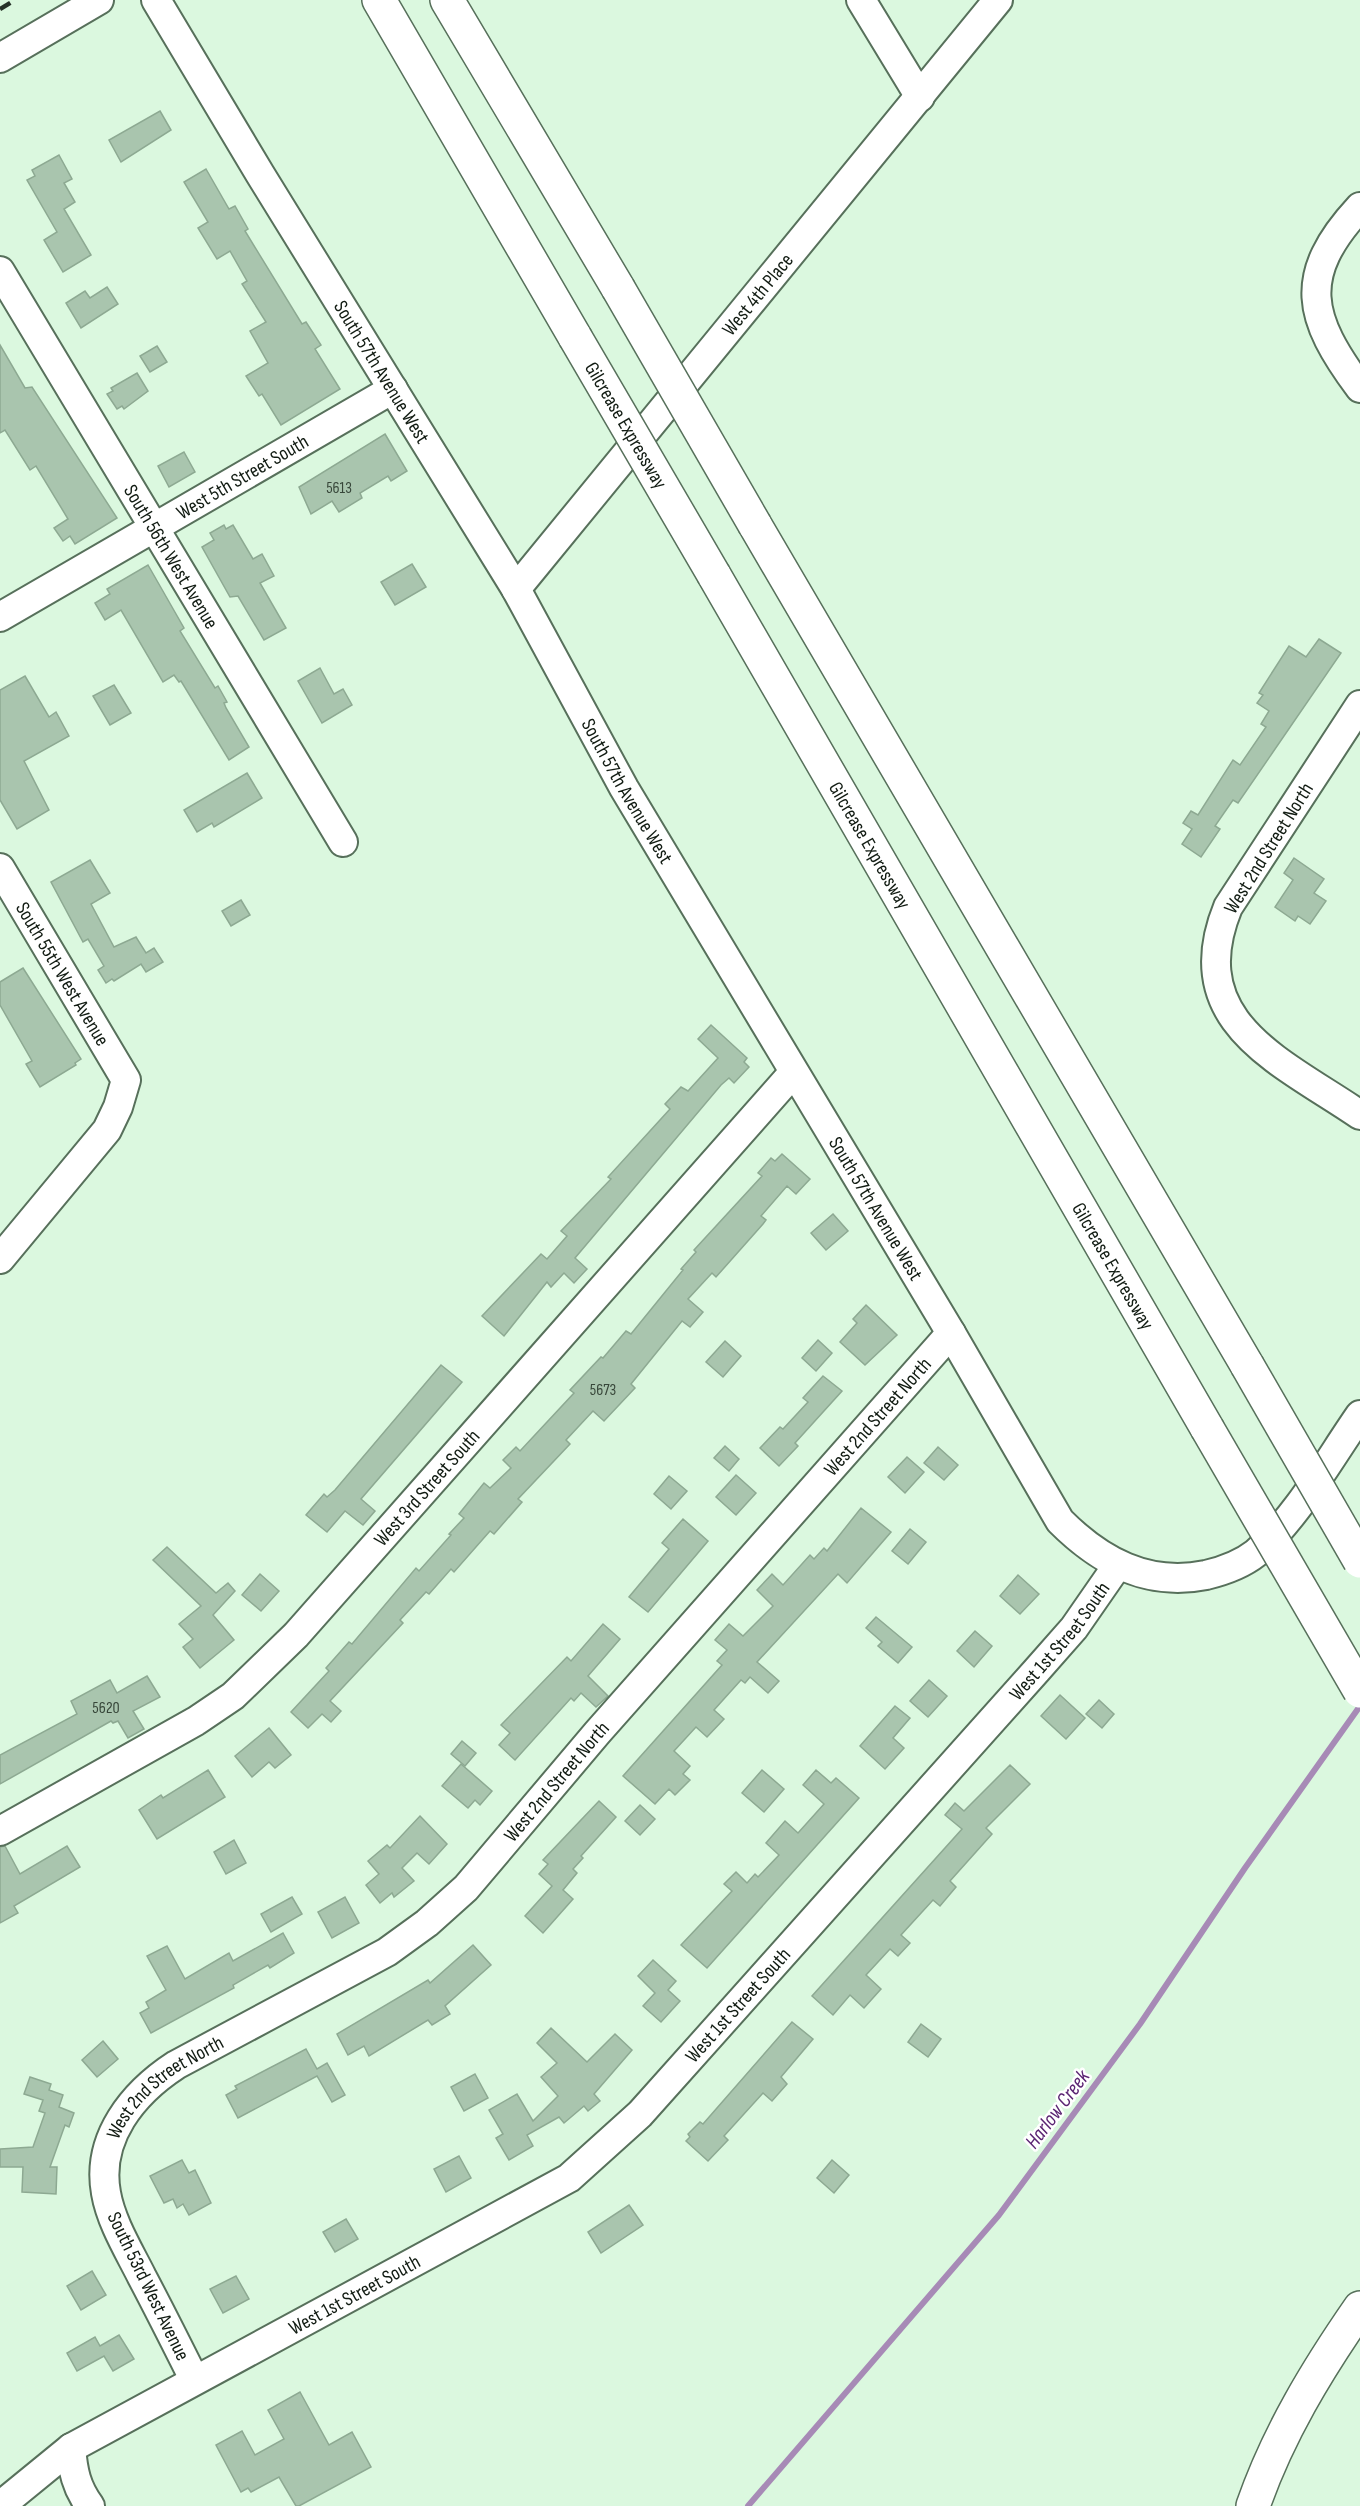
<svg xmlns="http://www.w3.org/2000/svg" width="1360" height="2506" font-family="'Sofia Sans Condensed',sans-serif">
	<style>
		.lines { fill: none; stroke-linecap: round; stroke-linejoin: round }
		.stream { stroke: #a78ab6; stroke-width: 6 }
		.building { fill: #a9c5ae; stroke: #8da992; stroke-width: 1.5 }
		.minor-casing { stroke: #57705b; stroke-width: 32 }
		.major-casing { stroke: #57705b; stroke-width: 36 }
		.highway-casing { stroke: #57705b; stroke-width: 36 }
		.minor { stroke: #fff; stroke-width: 28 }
		.major { stroke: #fff; stroke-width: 33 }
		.highway { stroke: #fff; stroke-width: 33 }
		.rail { stroke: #273329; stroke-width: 4.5; stroke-dasharray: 12 6; stroke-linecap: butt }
		.highway-bridge-casing { stroke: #57705b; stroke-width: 36; stroke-linecap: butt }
		.highway-bridge { stroke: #fff; stroke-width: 33 }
		.labels { text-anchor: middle; stroke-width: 5; stroke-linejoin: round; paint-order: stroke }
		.number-label { font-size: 16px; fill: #374639 }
		.street-label { font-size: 20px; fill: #111b12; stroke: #fff }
		.water-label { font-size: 21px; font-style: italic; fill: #5b2573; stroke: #fff }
	</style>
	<rect width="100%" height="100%" fill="#dbf8df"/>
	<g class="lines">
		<polyline class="stream" points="748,2506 999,2215 1140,2024 1245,1868 1360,1706"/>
	</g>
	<g class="building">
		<polygon points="160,111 171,130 121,162 109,140"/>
		<polygon points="59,155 72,179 64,183 75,202 64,209 91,255 63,272 44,240 57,232 27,180 35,176 32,170"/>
		<polygon points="206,169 229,209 235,206 248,229 245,231 302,324 306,322 321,345 315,349 340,389 281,425 262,394 259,396 246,376 268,363 250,331 266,322 242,284 247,281 230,251 217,259 198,228 208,222 184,182"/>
		<polygon points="107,287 118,304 81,328 66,303 85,291 90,298"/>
		<polygon points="0,345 25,388 32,387 117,518 75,544 70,536 63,541 54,528 68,519 36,466 30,470 5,430 0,433"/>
		<polygon points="157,346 167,362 150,372 140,356"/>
		<polygon points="137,373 148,391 124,409 122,406 117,409 107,394 113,391 111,388"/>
		<polygon points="385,434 407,471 391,481 388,476 360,493 362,498 339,512 332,501 311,514 299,487"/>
		<polygon points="184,452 195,472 169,487 158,466"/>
		<polygon points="224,525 226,529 233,525 253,559 262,554 274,576 260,583 286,628 264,640 238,596 230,597 202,547 214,540 210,533"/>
		<polygon points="412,564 426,587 395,605 381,582"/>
		<polygon points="148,565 184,628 180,631 215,688 218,686 227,702 224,703 226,708 249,747 229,760 181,681 179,682 174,675 163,682 121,610 105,620 95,603 110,594 107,589"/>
		<polygon points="1319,639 1341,653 1238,803 1233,800 1215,826 1220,829 1201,857 1182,844 1192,829 1183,823 1191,811 1198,815 1233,760 1240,765 1266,727 1261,724 1269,711 1257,703 1263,695 1259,693 1289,646 1306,657"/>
		<polygon points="320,668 334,694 343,689 352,705 322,723 298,681"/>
		<polygon points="25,676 49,717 56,712 69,736 24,761 49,810 17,829 0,800 0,690"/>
		<polygon points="114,685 131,713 110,725 93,696"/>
		<polygon points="247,773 262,798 214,827 212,823 197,832 184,810"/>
		<polygon points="1294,858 1324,879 1314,893 1326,901 1310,924 1298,916 1295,921 1275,907 1293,880 1284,873"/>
		<polygon points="90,860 110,893 91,904 114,947 136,937 146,953 154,948 163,962 146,972 141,964 114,981 112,979 106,983 98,970 104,966 88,939 83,942 51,882"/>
		<polygon points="241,900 250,915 231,926 222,911"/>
		<polygon points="23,968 81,1059 75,1063 76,1065 40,1087 26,1064 32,1061 0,1005 0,982"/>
		<polygon points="711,1025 747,1058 744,1062 749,1067 734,1083 729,1078 721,1085 575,1258 587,1269 574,1283 564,1273 551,1287 547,1282 504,1336 482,1316 541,1254 547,1259 567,1236 561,1231 611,1179 608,1177 670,1109 665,1104 681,1087 688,1091 718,1058 698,1039"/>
		<polygon points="782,1154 810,1179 796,1194 787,1186 761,1216 766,1220 763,1224 716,1277 712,1273 688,1299 703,1312 690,1327 682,1321 631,1384 635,1388 604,1421 593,1411 566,1440 570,1444 518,1499 522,1502 494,1534 490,1531 454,1572 451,1569 429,1594 426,1592 400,1620 403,1623 330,1701 341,1711 331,1722 322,1714 308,1728 291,1712 329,1671 326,1668 349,1642 352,1644 416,1568 419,1571 451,1535 449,1534 464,1518 459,1514 484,1483 490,1488 511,1468 503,1460 516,1447 520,1451 574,1393 570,1390 601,1357 603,1358 626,1331 631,1334 683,1270 681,1269 696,1252 694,1250 762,1176 758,1173 771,1158 775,1161"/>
		<polygon points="833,1214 848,1231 826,1250 811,1233"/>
		<polygon points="866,1305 897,1335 865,1365 840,1342 857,1323 853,1319"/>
		<polygon points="818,1340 832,1353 816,1371 802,1358"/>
		<polygon points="725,1341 741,1356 723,1377 706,1362"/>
		<polygon points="441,1365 462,1382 361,1499 375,1511 363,1525 345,1511 327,1532 306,1515 324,1494 327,1497 335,1490"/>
		<polygon points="823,1376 842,1391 795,1443 798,1446 779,1466 760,1448 780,1427 783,1429 808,1402 803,1398"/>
		<polygon points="725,1446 739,1459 729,1471 714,1458"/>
		<polygon points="938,1447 958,1465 944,1480 924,1463"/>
		<polygon points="907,1457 924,1472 905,1493 888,1477"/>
		<polygon points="736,1475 756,1493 736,1515 716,1497"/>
		<polygon points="669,1476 687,1491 671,1509 654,1494"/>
		<polygon points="861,1508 891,1532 847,1583 838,1574 757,1662 779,1681 768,1693 750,1677 745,1683 741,1680 714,1710 724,1719 707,1737 696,1727 674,1751 690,1766 683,1774 690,1780 675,1795 669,1789 655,1804 623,1776 722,1665 717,1661 727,1650 715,1640 729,1624 743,1636 773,1606 757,1590 772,1574 783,1585 810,1555 814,1559 824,1548 827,1551"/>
		<polygon points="683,1519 708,1541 648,1612 629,1597 669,1549 662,1543"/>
		<polygon points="910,1529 926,1542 908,1564 892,1551"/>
		<polygon points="167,1547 216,1593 228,1583 235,1591 213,1615 234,1640 200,1668 183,1647 193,1639 179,1624 201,1606 153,1560"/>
		<polygon points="260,1574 279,1591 261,1611 242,1595"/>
		<polygon points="1018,1575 1039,1594 1020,1614 1000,1596"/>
		<polygon points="876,1617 912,1647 898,1663 878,1646 882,1642 866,1628"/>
		<polygon points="603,1624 620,1639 588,1676 608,1696 596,1707 581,1693 574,1701 571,1698 515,1760 499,1745 510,1733 501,1725 567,1657 571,1661"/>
		<polygon points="975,1631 992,1646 974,1667 957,1651"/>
		<polygon points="147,1676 160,1697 133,1711 144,1729 128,1738 118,1721 113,1723 111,1721 0,1784 0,1755 77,1714 71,1701 110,1680 117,1693"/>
		<polygon points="929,1680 947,1696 928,1717 910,1701"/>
		<polygon points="1060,1695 1085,1718 1066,1739 1041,1716"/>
		<polygon points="1099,1700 1114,1714 1102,1728 1086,1714"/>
		<polygon points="895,1706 910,1718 893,1738 904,1748 885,1769 860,1746"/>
		<polygon points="269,1728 291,1755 275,1768 269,1762 252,1777 235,1756"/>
		<polygon points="462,1741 476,1753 465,1766 451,1754"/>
		<polygon points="461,1764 492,1791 480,1805 475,1800 468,1808 442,1786"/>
		<polygon points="1010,1765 1030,1784 986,1828 992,1834 950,1881 956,1887 940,1906 933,1900 901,1935 910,1943 898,1956 890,1949 866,1975 881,1989 864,2008 850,1995 833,2015 812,1996 962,1829 945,1815 955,1803 964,1811"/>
		<polygon points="208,1770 225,1797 157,1839 139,1810 161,1795 163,1798"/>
		<polygon points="762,1770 784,1789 764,1812 742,1793"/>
		<polygon points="816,1770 831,1783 836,1778 859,1798 707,1968 681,1945 732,1891 724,1884 736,1872 747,1883 755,1874 758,1877 779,1855 766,1843 785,1821 798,1833 824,1804 803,1785"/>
		<polygon points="599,1801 616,1817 581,1856 583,1858 573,1869 577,1873 563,1890 573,1899 543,1933 525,1916 552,1886 539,1874 548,1864 543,1860"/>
		<polygon points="640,1805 655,1819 640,1835 625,1821"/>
		<polygon points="420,1816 447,1844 429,1864 417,1853 402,1868 414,1881 394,1897 392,1893 380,1903 366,1885 379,1874 368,1861 387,1845 390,1848"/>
		<polygon points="234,1840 246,1863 226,1874 214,1852"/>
		<polygon points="5,1846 20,1874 67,1846 80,1867 14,1906 18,1913 0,1923 0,1847"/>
		<polygon points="292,1897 302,1914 271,1932 261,1914"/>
		<polygon points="345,1897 359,1923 332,1938 318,1912"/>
		<polygon points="283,1933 294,1953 270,1968 268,1965 233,1985 234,1988 151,2033 140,2013 149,2008 146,2002 166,1990 147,1956 167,1946 185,1979 229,1953 233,1961"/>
		<polygon points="473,1945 491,1965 445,2006 450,2014 432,2025 428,2020 369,2056 364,2046 348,2055 337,2034 428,1980 430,1983"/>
		<polygon points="653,1960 676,1981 668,1990 680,2001 661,2022 643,2006 655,1993 638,1976"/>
		<polygon points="792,2022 813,2039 781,2077 787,2084 772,2101 763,2093 724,2136 728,2140 708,2161 686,2141 690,2137 688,2134 700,2122 703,2124"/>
		<polygon points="921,2024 941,2039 928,2057 908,2042"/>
		<polygon points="551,2028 587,2062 615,2034 632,2050 594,2094 600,2101 588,2111 584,2106 564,2123 559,2117 527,2135 533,2146 509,2160 496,2138 503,2134 489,2110 517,2094 533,2121 558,2096 541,2077 557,2063 537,2043"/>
		<polygon points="103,2041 118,2059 97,2077 82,2060"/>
		<polygon points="306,2049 317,2069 327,2063 345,2095 332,2102 317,2076 238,2118 226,2095 237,2089 235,2086"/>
		<polygon points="475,2074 488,2098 464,2111 451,2087"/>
		<polygon points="30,2077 51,2084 49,2090 63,2095 59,2107 74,2113 69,2127 65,2125 50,2167 57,2167 56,2194 22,2192 23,2167 0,2167 0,2149 33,2147 45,2113 39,2111 43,2100 24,2094"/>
		<polygon points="459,2156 471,2178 446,2192 434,2169"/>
		<polygon points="182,2160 189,2173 195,2170 211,2203 189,2215 183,2204 177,2208 173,2199 164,2203 150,2176"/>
		<polygon points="832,2160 849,2175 834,2193 817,2178"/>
		<polygon points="629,2205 643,2225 601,2253 588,2232"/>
		<polygon points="346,2219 358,2239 335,2252 323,2232"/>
		<polygon points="92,2271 106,2295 81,2310 67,2286"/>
		<polygon points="236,2276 249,2299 223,2313 210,2289"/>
		<polygon points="119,2335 134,2359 113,2371 104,2356 77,2371 67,2353 95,2337 100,2346"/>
		<polygon points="300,2392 329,2445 352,2432 371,2467 299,2506 296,2506 279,2477 251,2492 248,2488 241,2492 216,2445 242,2431 255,2455 284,2439 268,2410"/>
	</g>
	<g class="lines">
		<g class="minor-casing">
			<g id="minor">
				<path id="s1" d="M156 0 260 174 516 589 624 788 951 1333 1060 1521C1100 1561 1147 1587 1206 1575 1223 1571 1242 1564 1256 1553 1298 1516 1328 1461 1360 1415"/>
				<polyline points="861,0 920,97"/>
				<polyline points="0,58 99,0"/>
				<path d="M1360 207C1296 276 1308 318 1360 388"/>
				<path id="s2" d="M0 271 343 842"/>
				<path id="s3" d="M516 589 998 0"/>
				<path id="s4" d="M0 617 393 389"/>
				<path d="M1360 705 1228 907C1181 1022 1281 1061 1360 1115"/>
				<path id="s5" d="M0 868 126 1080 118 1107 107 1130 0 1259"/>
				<path id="s6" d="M0 1831 196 1721 233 1696 296 1635 793 1073"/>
				<path id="s7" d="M194 2379C177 2345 160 2311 142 2277 129 2251 111 2222 106 2193 96 2138 133 2093 176 2065L387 1952 427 1923 466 1888 597 1733 951 1333"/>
				<path d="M71 2448C73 2471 76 2487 90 2506"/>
				<path id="s8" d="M0 2506 71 2448 569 2178 640 2114 1037 1670 1074 1628 1117 1566"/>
			</g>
		</g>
		<g class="major-casing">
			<path id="major" d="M1253 2506C1278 2434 1317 2370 1360 2308"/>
		</g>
		<g class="highway-casing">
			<g id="highway">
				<polyline points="379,0 575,337"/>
				<polyline points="447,0 618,288"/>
				<polyline points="755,525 1247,1365"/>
				<path id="s9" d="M714 575 1207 1428"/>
			</g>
		</g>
		<use href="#minor" class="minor"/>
		<use href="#major" class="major"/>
		<use href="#highway" class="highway"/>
		<polyline class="rail" points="0,9 15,0"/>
		<g class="highway-bridge-casing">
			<g id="highway-bridge">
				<polyline points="618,288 755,525"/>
				<path id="s10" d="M575 337 714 575"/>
				<polyline points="1247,1365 1360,1561"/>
				<polyline points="1207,1428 1360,1691"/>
			</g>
		</g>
		<use href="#highway-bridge" class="highway-bridge"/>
	</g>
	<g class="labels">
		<g class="number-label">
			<text x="339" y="493">5613</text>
			<text x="603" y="1395">5673</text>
			<text x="106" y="1713">5620</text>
		</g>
		<g class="street-label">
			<text dy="7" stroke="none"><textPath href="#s3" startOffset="381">West 4th Place</textPath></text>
			<text dy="7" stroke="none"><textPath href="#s1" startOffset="435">South 57th Avenue West</textPath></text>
			<text dy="7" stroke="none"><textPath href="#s10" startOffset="102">Gilcrease Expressway</textPath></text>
			<text dy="7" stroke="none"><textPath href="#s4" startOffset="280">West 5th Street South</textPath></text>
			<text dy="7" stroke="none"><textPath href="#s2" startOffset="333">South 56th West Avenue</textPath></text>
			<text dy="7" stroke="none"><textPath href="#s1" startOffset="921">South 57th Avenue West</textPath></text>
			<text dy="7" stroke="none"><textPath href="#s9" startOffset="312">Gilcrease Expressway</textPath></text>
			<text transform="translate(1268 848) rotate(-58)" y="7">West 2nd Street North</text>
			<text dy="7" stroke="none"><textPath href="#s5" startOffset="123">South 55th West Avenue</textPath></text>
			<text dy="7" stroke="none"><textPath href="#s1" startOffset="1407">South 57th Avenue West</textPath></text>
			<text dy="7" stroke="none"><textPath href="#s9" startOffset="798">Gilcrease Expressway</textPath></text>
			<text dy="7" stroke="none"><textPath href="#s7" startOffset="1328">West 2nd Street North</textPath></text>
			<text dy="7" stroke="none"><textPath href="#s6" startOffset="554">West 3rd Street South</textPath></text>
			<text dy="7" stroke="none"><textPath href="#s8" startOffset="1386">West 1st Street South</textPath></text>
			<text dy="7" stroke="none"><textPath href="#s7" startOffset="842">West 2nd Street North</textPath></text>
			<text dy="7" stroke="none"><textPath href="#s8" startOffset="900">West 1st Street South</textPath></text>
			<text dy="7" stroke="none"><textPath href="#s7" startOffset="338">West 2nd Street North</textPath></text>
			<text transform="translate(149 2286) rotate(64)" y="7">South 53rd West Avenue</text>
			<text dy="7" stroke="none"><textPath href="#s8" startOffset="414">West 1st Street South</textPath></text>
		</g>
		<g class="water-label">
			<text transform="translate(1057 2109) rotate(-53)" y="7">Harlow Creek</text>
		</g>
	</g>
</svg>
